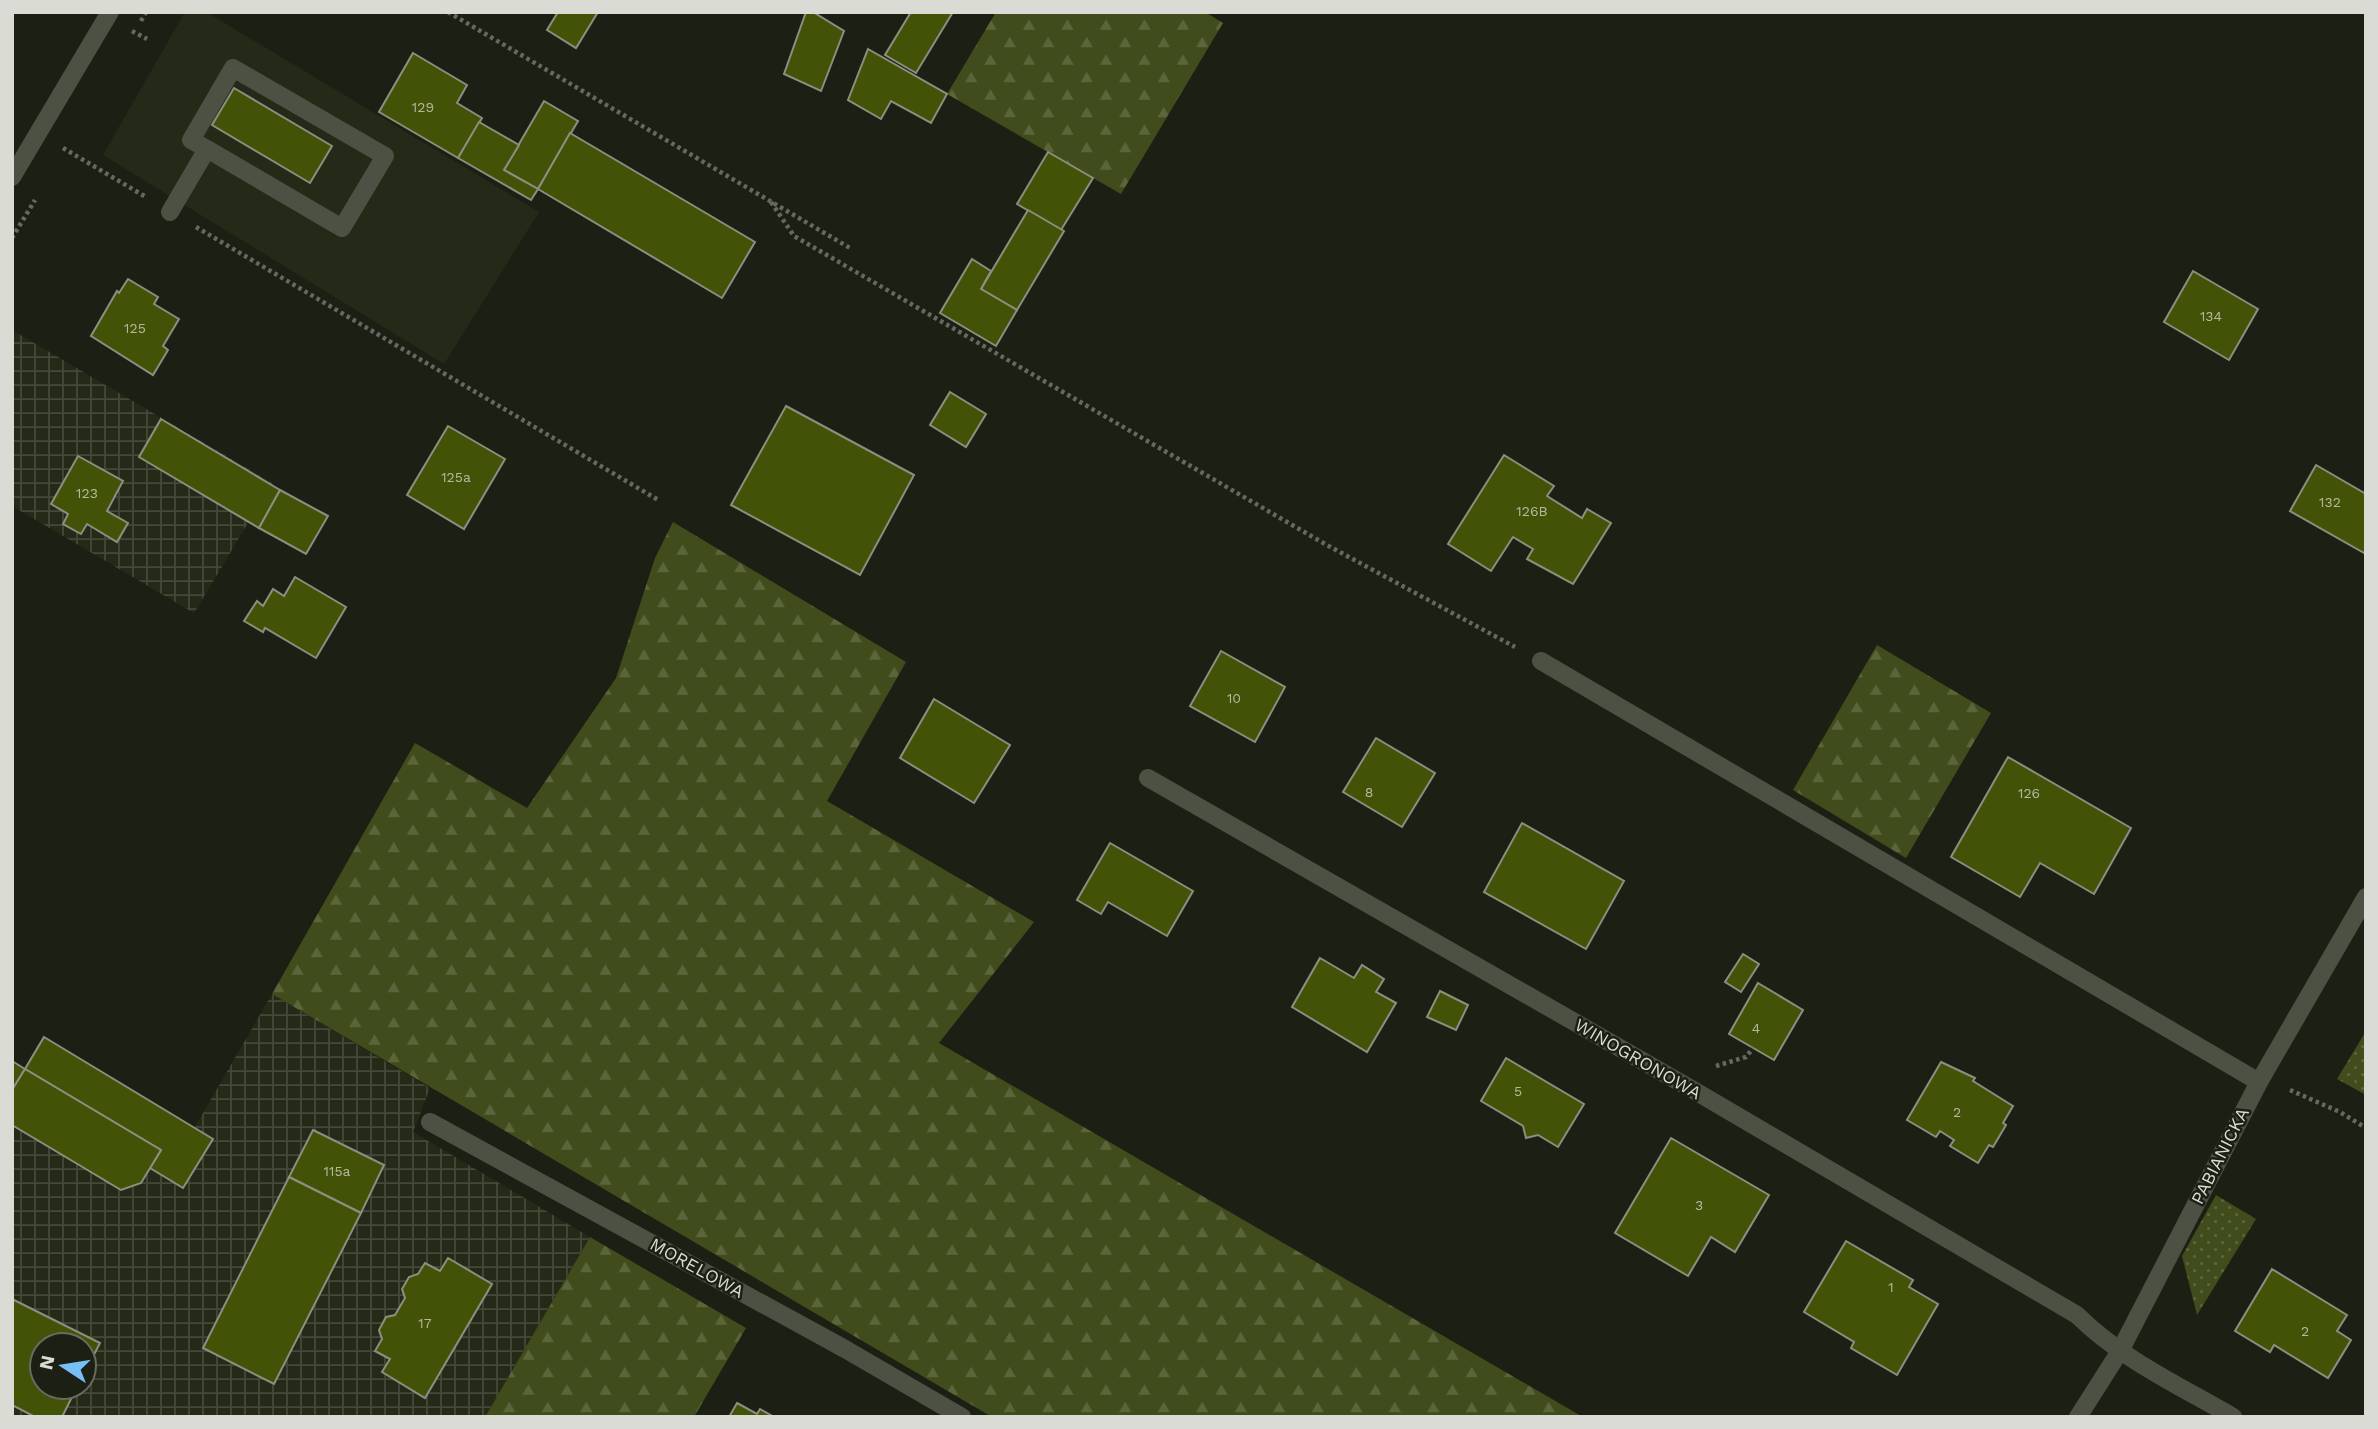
<svg xmlns="http://www.w3.org/2000/svg" width="2378" height="1429" font-family="'Work Sans',sans-serif">
	<style>
		.built { fill: #252a18 }
		.industrial { fill: url(#industrial-grid); fill-rule: evenodd }
		.grass { fill: url(#grass-dots) }
		.forest { fill: url(#forest-firs) }
		.building { fill: #425206; stroke: #8b8f81; stroke-width: 2 }
		.lines { fill: none; stroke-linecap: round; stroke-linejoin: round }
		.path { stroke: #66695f; stroke-width: 4.5; stroke-dasharray: 3.5 3.5; stroke-linecap: butt }
		.lane { stroke: #4d5144; stroke-width: 18 }
		.street { stroke: #4d5144; stroke-width: 18 }
		.secondary { stroke: #4d5144; stroke-width: 18 }
		.labels { text-anchor: middle; stroke-width: 5; stroke-linejoin: round; paint-order: stroke }
		.number-label { font-size: 14px; fill: #b3b9a0 }
		.street-label { font-size: 18px; fill: #d9dbd4; stroke: #1c2014 }
	</style>
	<defs>
		<pattern id="industrial-grid" width="8" height="8" patternUnits="userSpaceOnUse" patternTransform="scale(1.75)"><rect width="8" height="8" fill="#252a18"/><path d="M0 4h8M4 0v8" fill="none" stroke="#444839"/></pattern>
		<pattern id="grass-dots" width="8" height="8" patternUnits="userSpaceOnUse" patternTransform="scale(1.75)"><rect width="8" height="8" fill="#404c1b"/><path d="M2 2h.1M6 6h.1" fill="none" stroke="#5b653b" stroke-width="1.8" stroke-linecap="round"/></pattern>
		<pattern id="forest-firs" width="22" height="20" patternUnits="userSpaceOnUse" patternTransform="scale(1.75)"><rect width="22" height="20" fill="#404c1b"/><path d="M5 1l3.5 6h-7zM16 11l3.5 6h-7z" fill="#5b653b"/></pattern>
	</defs>
	<rect width="100%" height="100%" fill="#1c2014"/>
	<polygon class="built" points="185,12 206,12 539,212 444,364 103,155"/>
	<g class="industrial">
		<polygon points="12,330 272,483 194,613 12,506"/>
		<path d="M272 994 430 1088 413 1132 590 1237 485 1417H12V1219L14 1216 12 1214V1061L177 1158ZM42 1345H84V1387H42Z"/>
	</g>
	<g class="grass">
		<polygon points="2366,1031 2366,1095 2337,1079"/>
		<polygon points="2216,1195 2256,1219 2197,1315 2182,1256"/>
	</g>
	<g class="forest">
		<polygon points="996,12 1205,12 1223,23 1121,194 947,94"/>
		<polygon points="673,522 906,662 827,801 1034,922 939,1043 1583,1417 992,1417 272,994 415,743 527,808 616,678 655,558"/>
		<polygon points="1877,645 1991,713 1906,858 1793,790"/>
		<polygon points="590,1237 746,1328 694,1417 485,1417"/>
	</g>
	<g class="building">
		<polygon points="558,12 598,12 576,48 547,30"/>
		<polygon points="806,12 813,12 844,31 821,91 784,74"/>
		<polygon points="911,12 953,12 916,73 885,55"/>
		<polygon points="868,49 947,94 931,123 891,101 881,119 848,100"/>
		<polygon points="413,53 467,85 457,103 482,118 458,158 379,112"/>
		<polygon points="234,88 332,146 310,183 212,125"/>
		<polygon points="544,101 578,121 538,189 504,170"/>
		<polygon points="479,122 519,145 504,170 538,189 531,200 458,158"/>
		<polygon points="570,133 755,242 722,298 538,189"/>
		<polygon points="1048,152 1093,178 1061,230 1017,204"/>
		<polygon points="1028,210 1064,231 1017,310 981,289"/>
		<polygon points="972,259 991,271 981,289 1017,310 996,346 940,313"/>
		<polygon points="2193,271 2258,309 2229,360 2164,322"/>
		<polygon points="128,279 158,297 154,304 179,319 163,346 168,350 153,375 91,336 117,291 119,293"/>
		<polygon points="950,392 986,414 966,447 930,425"/>
		<polygon points="786,406 914,475 860,575 731,505"/>
		<polygon points="161,419 280,490 259,528 139,457"/>
		<polygon points="448,426 505,459 464,529 407,495"/>
		<polygon points="1504,455 1554,486 1547,496 1582,518 1587,509 1611,523 1573,584 1527,559 1533,549 1513,537 1491,571 1448,544"/>
		<polygon points="78,456 123,481 107,511 128,523 117,542 87,524 81,534 63,524 68,514 51,504"/>
		<polygon points="2316,465 2366,494 2366,550 2364,553 2290,511"/>
		<polygon points="280,490 328,516 306,554 259,528"/>
		<polygon points="295,577 346,607 316,658 265,628 263,632 244,621 257,601 263,606 273,589 284,596"/>
		<polygon points="1221,651 1285,687 1255,742 1190,706"/>
		<polygon points="934,699 1010,745 974,803 900,758"/>
		<polygon points="1376,738 1435,773 1402,827 1343,792"/>
		<polygon points="2008,757 2131,828 2094,894 2040,863 2020,897 1951,857"/>
		<polygon points="1522,823 1624,881 1586,949 1484,892"/>
		<polygon points="1110,843 1193,891 1167,936 1108,902 1101,914 1077,900"/>
		<polygon points="1743,954 1759,964 1741,992 1725,982"/>
		<polygon points="1320,958 1354,978 1362,965 1384,979 1376,992 1396,1003 1367,1052 1292,1007"/>
		<polygon points="1758,983 1803,1010 1774,1060 1729,1034"/>
		<polygon points="1440,991 1468,1005 1456,1030 1427,1017"/>
		<polygon points="44,1037 213,1139 183,1188 150,1168 161,1150 25,1069"/>
		<polygon points="1506,1058 1584,1104 1558,1147 1538,1135 1526,1138 1523,1126 1481,1101"/>
		<polygon points="12,1061 25,1069 12,1090"/>
		<polygon points="1941,1062 1975,1078 1973,1081 2013,1106 2003,1123 2006,1125 1993,1147 1989,1145 1978,1163 1950,1146 1954,1140 1940,1131 1936,1137 1907,1120"/>
		<polygon points="25,1069 161,1150 141,1183 121,1190 12,1125 12,1090"/>
		<polygon points="313,1130 384,1165 361,1213 289,1177"/>
		<polygon points="1671,1138 1769,1195 1735,1252 1711,1237 1688,1276 1615,1233"/>
		<polygon points="289,1177 361,1213 274,1384 203,1348"/>
		<polygon points="1846,1241 1913,1280 1909,1287 1938,1304 1897,1375 1851,1348 1854,1342 1804,1312"/>
		<polygon points="448,1258 492,1284 425,1398 382,1372 390,1359 375,1351 382,1339 379,1330 386,1317 395,1315 405,1298 402,1289 409,1277 418,1274 425,1263 440,1271"/>
		<polygon points="2272,1269 2347,1315 2337,1331 2351,1340 2328,1378 2274,1345 2270,1352 2235,1331"/>
		<polygon points="12,1299 100,1343 84,1374 84,1345 42,1345 42,1387 77,1387 62,1417 35,1417 12,1405"/>
		<polygon points="737,1403 757,1414 760,1409 774,1417 729,1417"/>
	</g>
	<g class="lines">
		<g class="path">
			<polyline points="448,12 850,248"/>
			<polyline points="141,21 146,12"/>
			<polyline points="132,31 147,39"/>
			<polyline points="63,148 146,197"/>
			<polyline points="771,202 794,236 1325,544 1515,647"/>
			<polyline points="196,227 660,501"/>
			<polyline points="12,238 35,200"/>
			<polyline points="1716,1066 1746,1057 1753,1048"/>
			<polyline points="2290,1090 2340,1112 2366,1128"/>
		</g>
		<polyline class="lane" points="170,212 207,149 342,228 385,156 233,68 191,140 207,149"/>
		<g class="street">
			<polyline points="1541,661 2259,1082"/>
			<path d="M1148 778 1695 1091 2077 1315C2121 1359 2180 1386 2233 1417"/>
			<polyline points="430,1122 845,1349 962,1417"/>
			<polyline points="2078,1417 2120,1351 2259,1082 2366,897"/>
		</g>
		<polyline class="secondary" points="12,177 110,12"/>
	</g>
	<g class="labels">
		<g class="number-label">
			<text x="423" y="112">129</text>
			<text x="2211" y="321">134</text>
			<text x="135" y="333">125</text>
			<text x="456" y="482">125a</text>
			<text x="87" y="498">123</text>
			<text x="2330" y="507">132</text>
			<text x="1532" y="516">126B</text>
			<text x="1234" y="703">10</text>
			<text x="1369" y="797">8</text>
			<text x="2029" y="798">126</text>
			<text x="1756" y="1033">4</text>
			<text x="1518" y="1096">5</text>
			<text x="1957" y="1117">2</text>
			<text x="337" y="1176">115a</text>
			<text x="1699" y="1210">3</text>
			<text x="1891" y="1292">1</text>
			<text x="425" y="1328">17</text>
			<text x="2305" y="1336">2</text>
		</g>
		<g class="street-label">
			<text transform="translate(1638 1059) rotate(30)" y="6">WINOGRONOWA</text>
			<text transform="translate(2220 1156) rotate(-63)" y="6">PABIANICKA</text>
			<text transform="translate(697 1268) rotate(29)" y="6">MORELOWA</text>
		</g>
	</g>
	<rect width="2378" height="1429" fill="none" stroke="#d9dbd4" stroke-width="28"/>
	<g transform="translate(63 1366) rotate(282)"><circle r="33" fill="#1c2014" stroke="#686b61" stroke-width="2"/>
	<path d="M0-5L12 26L0 18L-12 26Z" fill="#77bff7"/>
	<text y="-10" font-size="19" font-weight="bold" text-anchor="middle" fill="#d9dbd4">N</text>
	</g>
</svg>
